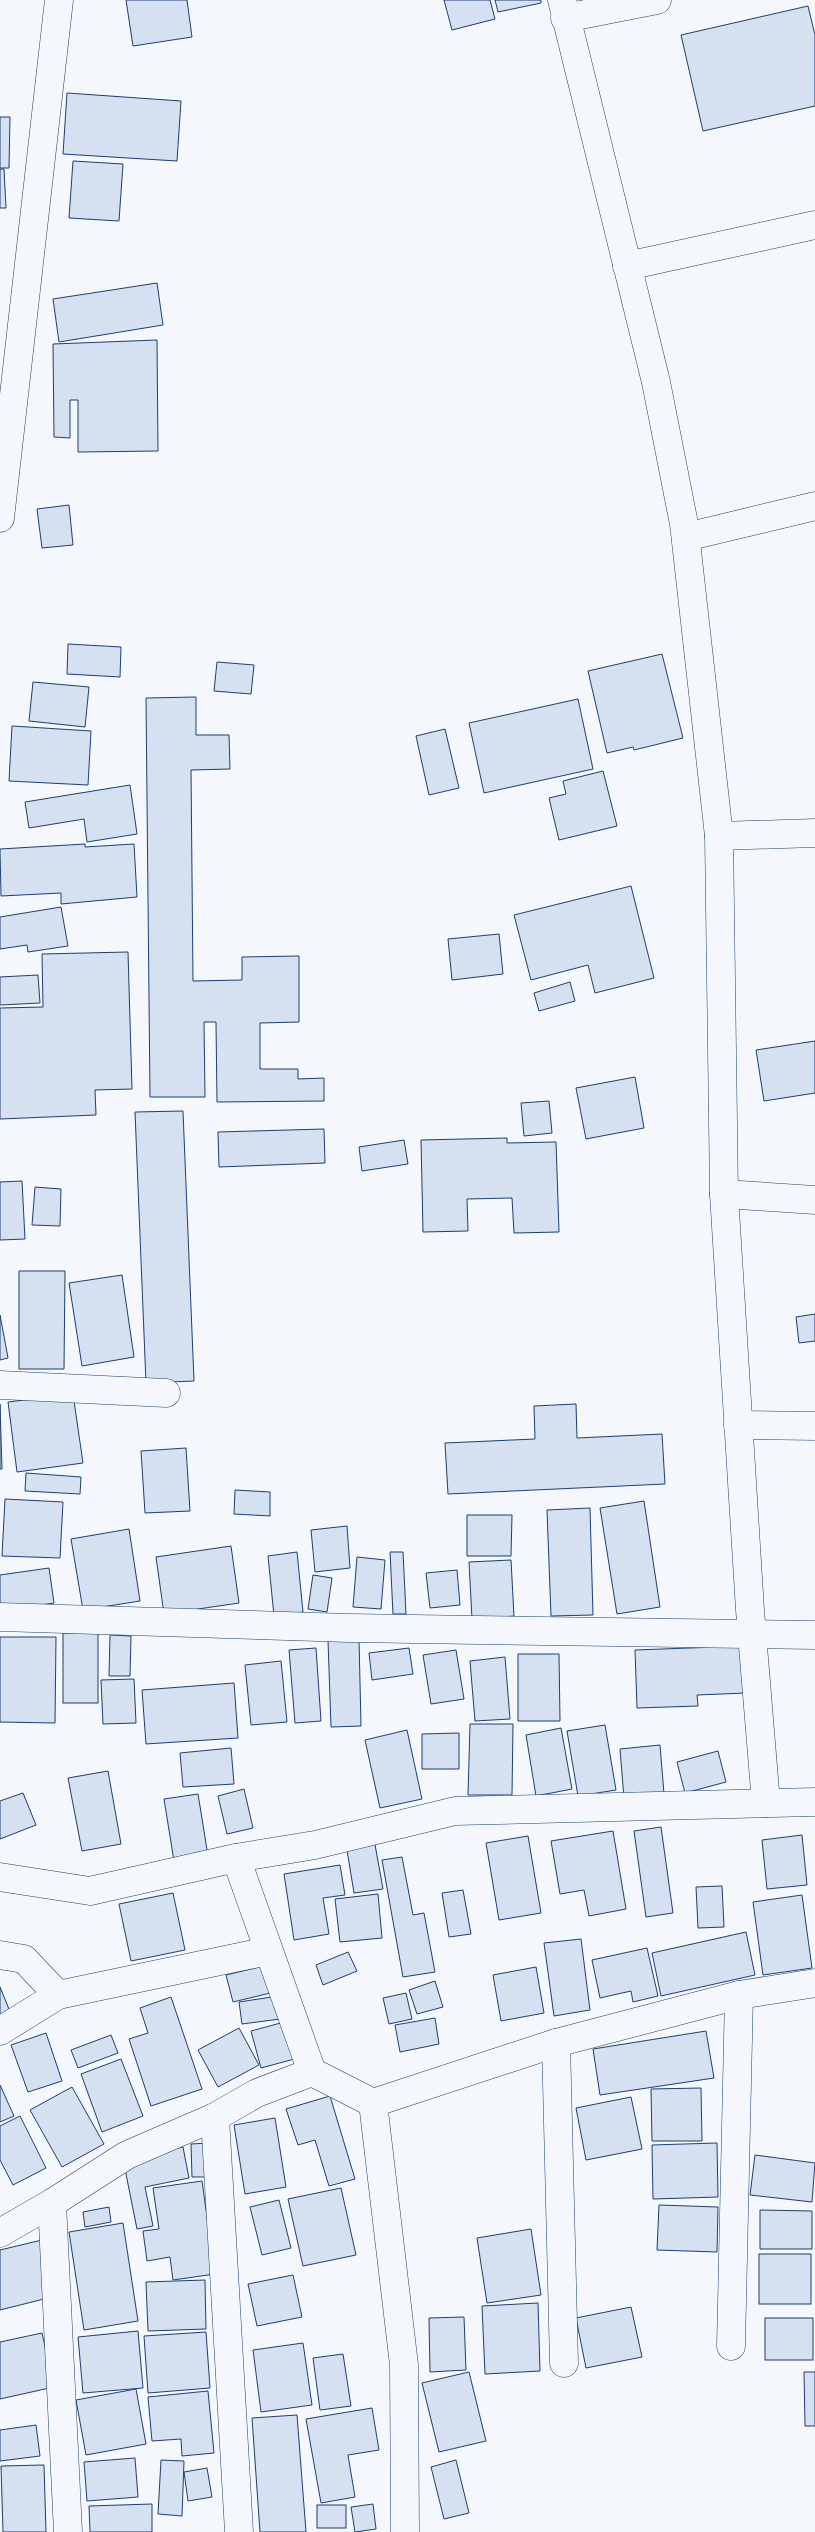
<svg xmlns="http://www.w3.org/2000/svg" width="815" height="2532" font-family="Inter,sans-serif">
	<style>
		.building { fill: #d5e0f0; stroke: #1d3f73 }
		.lines { fill: none; stroke-linecap: round; stroke-linejoin: round }
		.minor-casing { stroke: #1d3f73; stroke-width: 29 }
		.minor { stroke: #f4f7fb; stroke-width: 28 }
	</style>
	<rect width="100%" height="100%" fill="#f4f7fb"/>
	<g class="building">
		<polygon points="126,0 187,0 192,37 133,46"/>
		<polygon points="444,0 490,0 495,19 452,30"/>
		<polygon points="495,0 541,0 541,3 498,12"/>
		<polygon points="808,6 815,35 815,106 703,131 681,35"/>
		<polygon points="67,93 181,101 177,161 63,154"/>
		<polygon points="0,117 10,117 9,168 0,168"/>
		<polygon points="73,161 123,164 119,221 69,218"/>
		<polygon points="0,169 4,169 6,208 0,208"/>
		<polygon points="157,283 163,325 59,342 53,299"/>
		<polygon points="157,340 158,451 78,452 78,400 70,400 70,438 54,437 53,344"/>
		<polygon points="69,505 73,545 42,548 37,509"/>
		<polygon points="68,644 121,647 120,677 67,674"/>
		<polygon points="662,654 683,738 634,750 633,747 607,753 588,671"/>
		<polygon points="217,662 254,665 251,694 214,691"/>
		<polygon points="33,682 89,687 85,727 29,721"/>
		<polygon points="196,697 196,735 229,735 230,769 191,770 193,981 242,980 242,957 299,956 299,1022 260,1023 260,1069 298,1069 298,1079 324,1078 324,1101 217,1102 216,1022 204,1022 205,1097 150,1097 146,698"/>
		<polygon points="578,699 593,769 484,793 469,723"/>
		<polygon points="12,726 91,731 88,785 9,781"/>
		<polygon points="445,729 459,788 429,795 416,736"/>
		<polygon points="603,771 617,826 559,840 549,798 566,794 563,781"/>
		<polygon points="130,785 137,834 87,842 84,819 29,828 25,802"/>
		<polygon points="85,844 85,847 134,844 137,897 61,904 61,893 1,896 0,849"/>
		<polygon points="631,886 654,978 595,993 588,965 531,980 514,915"/>
		<polygon points="61,907 68,946 28,952 27,945 0,949 0,917"/>
		<polygon points="499,934 503,974 452,980 448,939"/>
		<polygon points="128,952 132,1089 95,1090 96,1115 0,1119 0,1008 43,1007 42,954"/>
		<polygon points="38,975 40,1003 0,1005 0,977"/>
		<polygon points="570,982 575,1001 539,1011 534,993"/>
		<polygon points="815,1041 815,1093 764,1101 756,1050"/>
		<polygon points="635,1077 644,1128 586,1139 576,1088"/>
		<polygon points="549,1101 552,1133 524,1136 521,1103"/>
		<polygon points="183,1111 194,1381 146,1383 135,1112"/>
		<polygon points="324,1129 325,1163 219,1167 218,1132"/>
		<polygon points="507,1138 507,1143 556,1142 559,1232 514,1233 512,1198 467,1199 468,1231 423,1232 421,1140"/>
		<polygon points="404,1140 408,1164 362,1171 359,1147"/>
		<polygon points="22,1181 25,1239 0,1240 0,1182"/>
		<polygon points="35,1187 61,1189 60,1226 32,1225"/>
		<polygon points="19,1271 65,1271 64,1369 19,1369"/>
		<polygon points="122,1275 134,1357 82,1366 69,1283"/>
		<polygon points="815,1314 815,1341 799,1343 796,1317"/>
		<polygon points="0,1315 8,1358 0,1360"/>
		<polygon points="73,1394 83,1463 17,1472 8,1402"/>
		<polygon points="0,1404 2,1469 0,1469"/>
		<polygon points="576,1404 577,1438 662,1434 665,1484 448,1494 445,1443 535,1439 534,1406"/>
		<polygon points="186,1448 190,1511 145,1513 141,1451"/>
		<polygon points="26,1473 81,1477 80,1494 25,1491"/>
		<polygon points="235,1490 270,1492 270,1516 234,1514"/>
		<polygon points="5,1499 63,1502 60,1558 2,1556"/>
		<polygon points="644,1501 660,1607 617,1614 600,1508"/>
		<polygon points="590,1508 593,1615 551,1616 547,1510"/>
		<polygon points="467,1515 512,1515 511,1556 467,1556"/>
		<polygon points="347,1526 350,1568 315,1572 311,1530"/>
		<polygon points="129,1529 140,1601 83,1610 71,1539"/>
		<polygon points="231,1546 239,1603 164,1614 156,1557"/>
		<polygon points="297,1552 303,1612 274,1616 268,1556"/>
		<polygon points="390,1552 403,1552 406,1614 393,1614"/>
		<polygon points="357,1557 385,1560 381,1609 353,1607"/>
		<polygon points="511,1560 514,1616 472,1619 469,1562"/>
		<polygon points="49,1568 54,1603 0,1611 0,1575"/>
		<polygon points="457,1570 460,1605 430,1608 426,1573"/>
		<polygon points="313,1575 332,1578 327,1612 308,1609"/>
		<rect x="63" y="1633" width="35" height="70"/>
		<polygon points="110,1635 131,1636 130,1676 109,1676"/>
		<polygon points="0,1637 56,1637 55,1723 0,1722"/>
		<polygon points="359,1639 361,1726 331,1727 328,1640"/>
		<polygon points="744,1646 746,1693 697,1695 698,1706 637,1708 635,1650"/>
		<polygon points="316,1648 321,1721 295,1723 289,1650"/>
		<polygon points="409,1648 413,1674 372,1680 369,1653"/>
		<polygon points="456,1650 464,1699 431,1704 423,1655"/>
		<polygon points="518,1654 559,1654 560,1721 518,1721"/>
		<polygon points="505,1657 510,1719 475,1721 470,1661"/>
		<polygon points="281,1661 287,1722 251,1725 245,1665"/>
		<polygon points="134,1679 136,1723 103,1724 101,1680"/>
		<polygon points="234,1683 238,1738 146,1744 142,1690"/>
		<polygon points="470,1724 513,1724 512,1795 468,1795"/>
		<polygon points="605,1725 616,1790 578,1796 567,1731"/>
		<polygon points="561,1728 572,1789 536,1796 526,1735"/>
		<polygon points="407,1730 422,1799 380,1808 365,1740"/>
		<polygon points="459,1733 459,1769 422,1769 422,1734"/>
		<polygon points="660,1745 664,1794 624,1798 620,1749"/>
		<polygon points="231,1748 234,1784 183,1787 180,1753"/>
		<polygon points="718,1751 726,1782 685,1793 677,1762"/>
		<polygon points="108,1771 121,1844 82,1851 68,1778"/>
		<polygon points="244,1789 253,1828 227,1834 218,1796"/>
		<polygon points="23,1793 36,1825 0,1839 0,1801"/>
		<polygon points="198,1794 208,1856 174,1861 164,1799"/>
		<polygon points="661,1827 673,1913 646,1917 634,1831"/>
		<polygon points="613,1831 626,1909 589,1916 584,1890 560,1894 551,1841"/>
		<polygon points="802,1835 807,1885 767,1889 762,1840"/>
		<polygon points="528,1836 541,1913 499,1920 486,1843"/>
		<polygon points="374,1839 383,1889 354,1893 346,1844"/>
		<polygon points="402,1857 413,1915 424,1913 435,1972 403,1977 382,1860"/>
		<polygon points="340,1865 345,1895 323,1898 329,1934 294,1940 284,1874"/>
		<polygon points="722,1886 724,1927 698,1928 696,1887"/>
		<polygon points="463,1890 471,1934 449,1937 442,1893"/>
		<polygon points="173,1893 185,1950 131,1961 119,1904"/>
		<polygon points="378,1894 382,1938 340,1942 335,1899"/>
		<polygon points="802,1895 812,1968 763,1975 753,1902"/>
		<polygon points="746,1932 755,1975 661,1996 652,1953"/>
		<polygon points="581,1939 590,2010 554,2016 544,1943"/>
		<polygon points="647,1948 658,1996 633,2002 631,1991 600,1998 592,1960"/>
		<polygon points="348,1952 357,1971 323,1985 316,1965"/>
		<polygon points="280,1962 287,1989 233,2002 226,1975"/>
		<polygon points="536,1967 544,2013 501,2021 493,1975"/>
		<polygon points="435,1981 443,2007 417,2014 409,1990"/>
		<polygon points="0,1987 11,2014 0,2018"/>
		<polygon points="406,1993 412,2019 389,2024 383,1998"/>
		<polygon points="285,1995 288,2018 242,2024 239,2002"/>
		<polygon points="171,1997 202,2089 151,2106 129,2039 148,2033 140,2008"/>
		<polygon points="435,2018 439,2044 400,2052 395,2025"/>
		<polygon points="288,2021 298,2058 261,2068 251,2031"/>
		<polygon points="239,2028 259,2065 218,2087 198,2050"/>
		<polygon points="706,2031 714,2078 600,2095 593,2049"/>
		<polygon points="46,2033 62,2081 28,2092 11,2045"/>
		<polygon points="111,2035 118,2053 78,2068 71,2050"/>
		<polygon points="121,2059 143,2116 102,2132 81,2074"/>
		<polygon points="0,2085 14,2116 0,2122"/>
		<polygon points="72,2087 104,2144 62,2167 30,2110"/>
		<polygon points="701,2088 702,2141 652,2141 651,2089"/>
		<polygon points="330,2096 355,2179 329,2186 315,2140 298,2145 286,2109"/>
		<polygon points="631,2097 642,2149 586,2160 576,2108"/>
		<polygon points="20,2116 46,2168 13,2185 0,2160 0,2126"/>
		<polygon points="275,2118 286,2187 245,2194 234,2125"/>
		<polygon points="208,2143 209,2177 192,2177 191,2144"/>
		<polygon points="717,2143 718,2197 653,2199 652,2145"/>
		<polygon points="183,2147 189,2178 145,2187 153,2226 137,2229 123,2159"/>
		<polygon points="755,2155 815,2163 812,2202 750,2195"/>
		<polygon points="202,2181 215,2274 173,2280 170,2257 147,2261 143,2231 159,2229 153,2188"/>
		<polygon points="341,2188 356,2255 303,2266 288,2199"/>
		<polygon points="279,2200 291,2248 262,2255 250,2207"/>
		<polygon points="659,2205 718,2207 717,2252 657,2250"/>
		<polygon points="109,2207 111,2222 85,2227 83,2212"/>
		<polygon points="760,2210 812,2211 812,2249 760,2249"/>
		<polygon points="123,2223 138,2321 84,2330 69,2232"/>
		<polygon points="531,2229 541,2295 487,2303 477,2238"/>
		<polygon points="42,2240 56,2296 0,2310 0,2250"/>
		<rect x="759" y="2254" width="52" height="50"/>
		<polygon points="293,2275 302,2317 257,2326 248,2284"/>
		<polygon points="205,2280 206,2329 148,2331 146,2282"/>
		<polygon points="538,2303 540,2371 485,2374 482,2306"/>
		<polygon points="631,2307 642,2357 586,2368 576,2318"/>
		<polygon points="464,2317 466,2370 430,2372 429,2318"/>
		<rect x="765" y="2318" width="48" height="42"/>
		<polygon points="138,2331 143,2388 83,2393 78,2337"/>
		<polygon points="206,2332 210,2388 148,2393 144,2336"/>
		<polygon points="42,2333 54,2387 0,2399 0,2342"/>
		<polygon points="303,2343 312,2405 261,2412 253,2350"/>
		<polygon points="343,2354 351,2406 320,2410 313,2358"/>
		<polygon points="469,2372 486,2441 439,2452 422,2383"/>
		<polygon points="804,2372 815,2372 815,2426 805,2426"/>
		<polygon points="136,2389 146,2444 86,2455 76,2400"/>
		<polygon points="208,2391 214,2453 182,2456 181,2439 152,2441 148,2397"/>
		<polygon points="372,2408 379,2450 348,2455 355,2497 321,2503 306,2419"/>
		<polygon points="297,2415 306,2532 260,2532 252,2418"/>
		<polygon points="36,2425 40,2456 0,2461 0,2430"/>
		<polygon points="135,2458 138,2497 87,2501 84,2462"/>
		<polygon points="161,2460 184,2461 182,2516 158,2514"/>
		<polygon points="456,2460 469,2513 444,2519 431,2467"/>
		<polygon points="44,2465 46,2532 3,2532 1,2466"/>
		<polygon points="207,2468 212,2497 188,2501 184,2472"/>
		<polygon points="152,2504 152,2532 90,2532 89,2506"/>
		<polygon points="373,2504 376,2529 355,2532 351,2507"/>
		<rect x="317" y="2505" width="29" height="23"/>
	</g>
	<g class="lines">
		<g class="minor-casing">
			<g id="minor">
				<polyline points="562,0 656,382 684,524 719,836 724,1194 750,1610 766,1803"/>
				<polyline points="565,18 657,0"/>
				<polyline points="627,266 815,225"/>
				<polyline points="0,518 59,0"/>
				<polyline points="686,537 815,506"/>
				<polyline points="719,836 815,833"/>
				<polyline points="724,1194 815,1200"/>
				<polyline points="0,1385 166,1393"/>
				<polyline points="738,1425 815,1426"/>
				<polyline points="0,1617 349,1628 815,1635"/>
				<polyline points="236,1858 312,2072 373,2103 404,2365 405,2532"/>
				<polyline points="0,1877 90,1891 236,1858 315,1845 455,1811 815,1802"/>
				<polyline points="0,1955 24,1959 58,1995"/>
				<polyline points="0,2031 58,1995 268,1951"/>
				<polyline points="556,2043 564,2363"/>
				<polyline points="373,2103 556,2043 739,1995 815,1983"/>
				<polyline points="215,2117 239,2532"/>
				<polyline points="52,2203 68,2532"/>
				<polyline points="0,2233 52,2203 127,2155 215,2117 257,2093 312,2072"/>
				<polyline points="731,2346 739,1995"/>
			</g>
		</g>
		<use href="#minor" class="minor"/>
	</g>
</svg>
